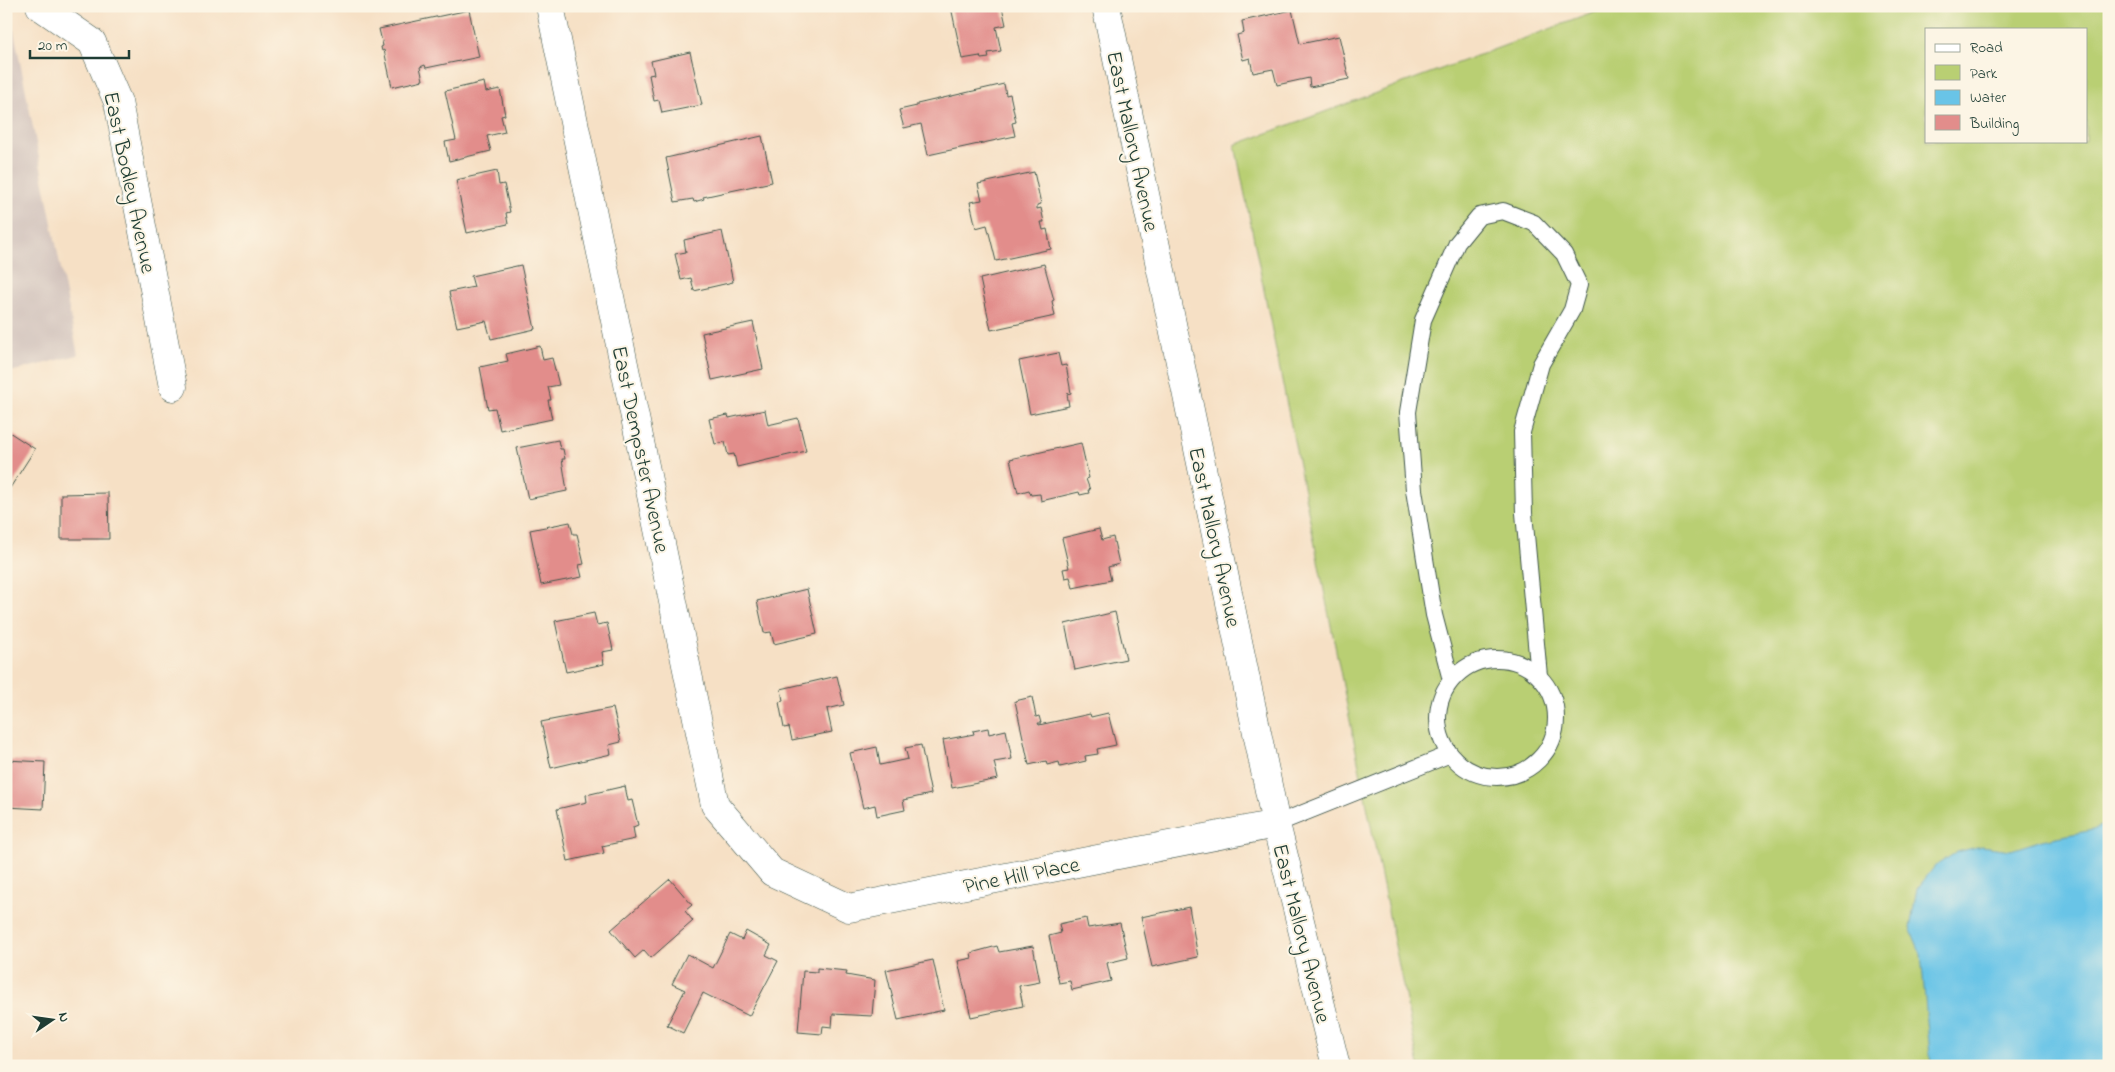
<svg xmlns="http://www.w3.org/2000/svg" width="2115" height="1072" font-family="'Indie Flower',sans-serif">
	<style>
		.industrial { fill: #cfc0ba }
		.green { fill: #b9cf73; stroke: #6c8654; fill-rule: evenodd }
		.water { fill: #69c4e7; stroke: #44808e }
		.building { fill: #e28d8b }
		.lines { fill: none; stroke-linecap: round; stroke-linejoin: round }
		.lane-casing { stroke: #3f554a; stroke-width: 18 }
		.street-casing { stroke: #3f554a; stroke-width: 29 }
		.secondary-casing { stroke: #3f554a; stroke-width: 29 }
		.lane { stroke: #fff; stroke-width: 16 }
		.street { stroke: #fff; stroke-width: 28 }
		.secondary { stroke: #fff; stroke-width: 28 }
		.labels { text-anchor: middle; stroke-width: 4; stroke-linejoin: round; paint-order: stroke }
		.street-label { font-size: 22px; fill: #1f3d34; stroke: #fcf5e5 }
	</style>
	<rect width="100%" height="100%" fill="#fcf5e5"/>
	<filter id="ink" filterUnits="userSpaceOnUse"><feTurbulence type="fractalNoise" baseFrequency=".02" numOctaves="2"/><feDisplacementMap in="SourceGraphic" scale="10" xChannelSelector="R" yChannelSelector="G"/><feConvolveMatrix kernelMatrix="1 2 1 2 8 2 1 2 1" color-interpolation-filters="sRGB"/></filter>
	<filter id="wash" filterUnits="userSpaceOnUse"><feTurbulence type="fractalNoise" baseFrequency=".0096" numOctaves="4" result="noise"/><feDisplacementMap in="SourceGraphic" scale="20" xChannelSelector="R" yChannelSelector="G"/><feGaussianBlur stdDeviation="1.12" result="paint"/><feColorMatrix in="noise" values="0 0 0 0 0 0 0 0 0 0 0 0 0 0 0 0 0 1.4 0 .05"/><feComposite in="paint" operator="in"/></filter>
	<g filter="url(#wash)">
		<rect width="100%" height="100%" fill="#f6e0c5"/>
		<polygon class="industrial" points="6,6 9,6 78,355 6,373"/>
		<path class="green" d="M1612 6H2109V1066H1419L1235 145ZM1926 29H2086V141H1926Z"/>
		<polygon class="water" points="2109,822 2109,1066 1931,1066 1921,954 1910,928 1917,889 1935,866 1957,852 1981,846 2011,850 2042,840 2093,830"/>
		<g id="blocks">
			<g class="building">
				<polygon points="956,6 991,6 992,10 1002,7 1006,25 996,27 1001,51 988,53 989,58 981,59 980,56 962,59 951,7"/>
				<polygon points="469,10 479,57 426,68 425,65 420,67 423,80 392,87 384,50 382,51 381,47 383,46 379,29"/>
				<polygon points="1292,10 1300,44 1339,36 1349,79 1310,87 1309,78 1277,85 1273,69 1253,73 1250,58 1243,60 1237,35 1244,33 1242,21"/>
				<polygon points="690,52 702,105 662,113 659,100 654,101 649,75 654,74 651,61"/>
				<polygon points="484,82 486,92 500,89 505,115 501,116 505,132 487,136 491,151 449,161 445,142 456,140 445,91"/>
				<polygon points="1004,84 1006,95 1010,94 1016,122 1012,123 1015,136 928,155 921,124 904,128 899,110 917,106 917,104"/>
				<polygon points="762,136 772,182 703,197 704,199 694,202 693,199 675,202 666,158"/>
				<polygon points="497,171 499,185 504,184 510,212 506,213 508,224 467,233 456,180"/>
				<polygon points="1034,172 1041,204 1037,205 1037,209 1041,208 1044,222 1041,222 1043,230 1047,229 1051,249 996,261 987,225 976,228 970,202 982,200 978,184"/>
				<polygon points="722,231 733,282 694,291 691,278 681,280 675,254 686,252 684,240"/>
				<polygon points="1044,264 1054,300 1052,301 1055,316 991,330 980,279"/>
				<polygon points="521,265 535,329 491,339 486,321 457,327 449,292 474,287 471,276"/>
				<polygon points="753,322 763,369 712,380 702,333"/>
				<polygon points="540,346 543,360 552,358 559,385 548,387 551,400 548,400 552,419 500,430 495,408 488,409 480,367 508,361 506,354"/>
				<polygon points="1058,353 1061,366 1066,365 1071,393 1067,394 1069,406 1030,414 1019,361"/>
				<polygon points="765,410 768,425 798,418 806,451 737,467 734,454 728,455 725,442 715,444 709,419 728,415 729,418"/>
				<polygon points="6,430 35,449 10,488 6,486"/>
				<polygon points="558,440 560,449 563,449 565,459 562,459 567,491 528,499 517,448"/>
				<polygon points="1081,443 1089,478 1086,479 1090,490 1088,490 1089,493 1080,495 1079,492 1041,501 1040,494 1031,495 1029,490 1018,493 1010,459"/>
				<polygon points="108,493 109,539 61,539 61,494"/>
				<polygon points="570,522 573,534 577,534 584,564 579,565 582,577 541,585 530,530"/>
				<polygon points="1099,529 1102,540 1113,537 1119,564 1108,567 1111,580 1073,588 1070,577 1065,578 1063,569 1069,568 1062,538"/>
				<polygon points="807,589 817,634 774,644 771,632 764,633 757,601"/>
				<polygon points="1115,612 1126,659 1075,670 1065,624"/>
				<polygon points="594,613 597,625 607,623 613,650 602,652 604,664 566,672 555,621"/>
				<polygon points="837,676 844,705 827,709 832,732 792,740 789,727 784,728 779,702 783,701 781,689"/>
				<polygon points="1032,697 1036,717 1039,716 1041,723 1038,723 1039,725 1090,714 1091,717 1108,713 1116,745 1097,749 1098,754 1085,756 1086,761 1060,767 1059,762 1047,765 1046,761 1029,765 1015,701"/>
				<polygon points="613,708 621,742 609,745 611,754 551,768 541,722"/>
				<polygon points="988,728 989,734 1006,730 1012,759 994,762 998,779 952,788 943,740 974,734 973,731"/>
				<polygon points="921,745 931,794 903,800 905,810 877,816 875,805 863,808 850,753 877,747 880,765 908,759 905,748"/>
				<polygon points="6,760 45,762 43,809 6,807"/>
				<polygon points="625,786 628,801 632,800 638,825 633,827 635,839 602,846 604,853 568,861 557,809 587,802 586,795"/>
				<polygon points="670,879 692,905 685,911 693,921 651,958 644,950 635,958 611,930"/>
				<polygon points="1189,907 1198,957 1152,967 1141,917"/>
				<polygon points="1086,918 1088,928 1120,923 1128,958 1107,963 1111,981 1072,990 1070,981 1059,983 1049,936 1061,933 1059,924"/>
				<polygon points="746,931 771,945 766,955 778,961 749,1016 703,993 683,1033 667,1025 685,990 672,984 687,954 713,968 730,934 742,940"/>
				<polygon points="997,946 999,952 1033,946 1040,982 1019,986 1023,1006 971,1017 958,961 972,958 971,953"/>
				<polygon points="933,960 944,1010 898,1020 886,970"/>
				<polygon points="817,968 847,971 846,975 875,980 872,1016 833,1014 832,1027 823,1026 822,1034 798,1032 803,971 817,972"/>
			</g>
		</g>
	</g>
	<g filter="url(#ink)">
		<use href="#blocks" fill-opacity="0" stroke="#3f554a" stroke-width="1"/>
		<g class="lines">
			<g class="lane-casing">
				<g id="lane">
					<circle cx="1497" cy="718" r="59"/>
					<polyline points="1451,680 1434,615 1414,490 1408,412 1423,320 1457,243 1479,216 1503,211 1534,223 1564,254 1579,285 1572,310 1541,364 1522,432 1524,513 1539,676"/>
					<polyline points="1276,824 1448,755"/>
				</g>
			</g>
			<g class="street-casing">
				<g id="street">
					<polyline points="40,6 92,42 118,102 173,387"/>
					<polyline points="550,6 715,805 772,872 849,908 1276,824"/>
				</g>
			</g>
			<g class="secondary-casing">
				<polyline id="secondary" points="1106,6 1276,824 1336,1066"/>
			</g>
			<use href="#lane" class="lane"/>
			<use href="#street" class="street"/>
			<use href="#secondary" class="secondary"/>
		</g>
	</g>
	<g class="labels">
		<g class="street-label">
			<text transform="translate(1134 141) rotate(78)" y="8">East Mallory Avenue</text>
			<text transform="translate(131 182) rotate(78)" y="8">East Bodley Avenue</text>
			<text transform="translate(642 449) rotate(78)" y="8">East Dempster Avenue</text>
			<text transform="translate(1216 537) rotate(78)" y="8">East Mallory Avenue</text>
			<text transform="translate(1021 874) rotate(-11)" y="8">Pine Hill Place</text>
			<text transform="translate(1303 933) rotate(76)" y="8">East Mallory Avenue</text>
		</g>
	</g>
	<rect width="2115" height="1072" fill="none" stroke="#fcf5e5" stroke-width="25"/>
	<rect x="1925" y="28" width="162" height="115" fill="#fcf5e5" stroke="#a4ab9e"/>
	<rect x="1935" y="44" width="25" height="8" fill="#ffffff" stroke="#a4ab9e"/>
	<text x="1970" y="52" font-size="15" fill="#1f3d34">Road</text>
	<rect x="1935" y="65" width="25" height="15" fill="#b9cf73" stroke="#a4ab9e"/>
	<text x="1970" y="78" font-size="15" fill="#1f3d34">Park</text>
	<rect x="1935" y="90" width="25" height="15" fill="#69c4e7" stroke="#a4ab9e"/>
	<text x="1970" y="102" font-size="15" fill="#1f3d34">Water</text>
	<rect x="1935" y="115" width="25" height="15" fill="#e28d8b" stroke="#a4ab9e"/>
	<text x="1970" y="128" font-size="15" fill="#1f3d34">Building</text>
	<g transform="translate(52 1020) rotate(77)" stroke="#fcf5e5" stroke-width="4" paint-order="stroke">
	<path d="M0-4L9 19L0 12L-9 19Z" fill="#1f3d34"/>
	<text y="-8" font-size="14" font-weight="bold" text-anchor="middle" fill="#1f3d34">N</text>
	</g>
	<path d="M30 50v8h99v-8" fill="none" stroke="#1f3d34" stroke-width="2.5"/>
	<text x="38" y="50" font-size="15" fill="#1f3d34" stroke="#fcf5e5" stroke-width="4" paint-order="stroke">20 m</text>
</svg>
